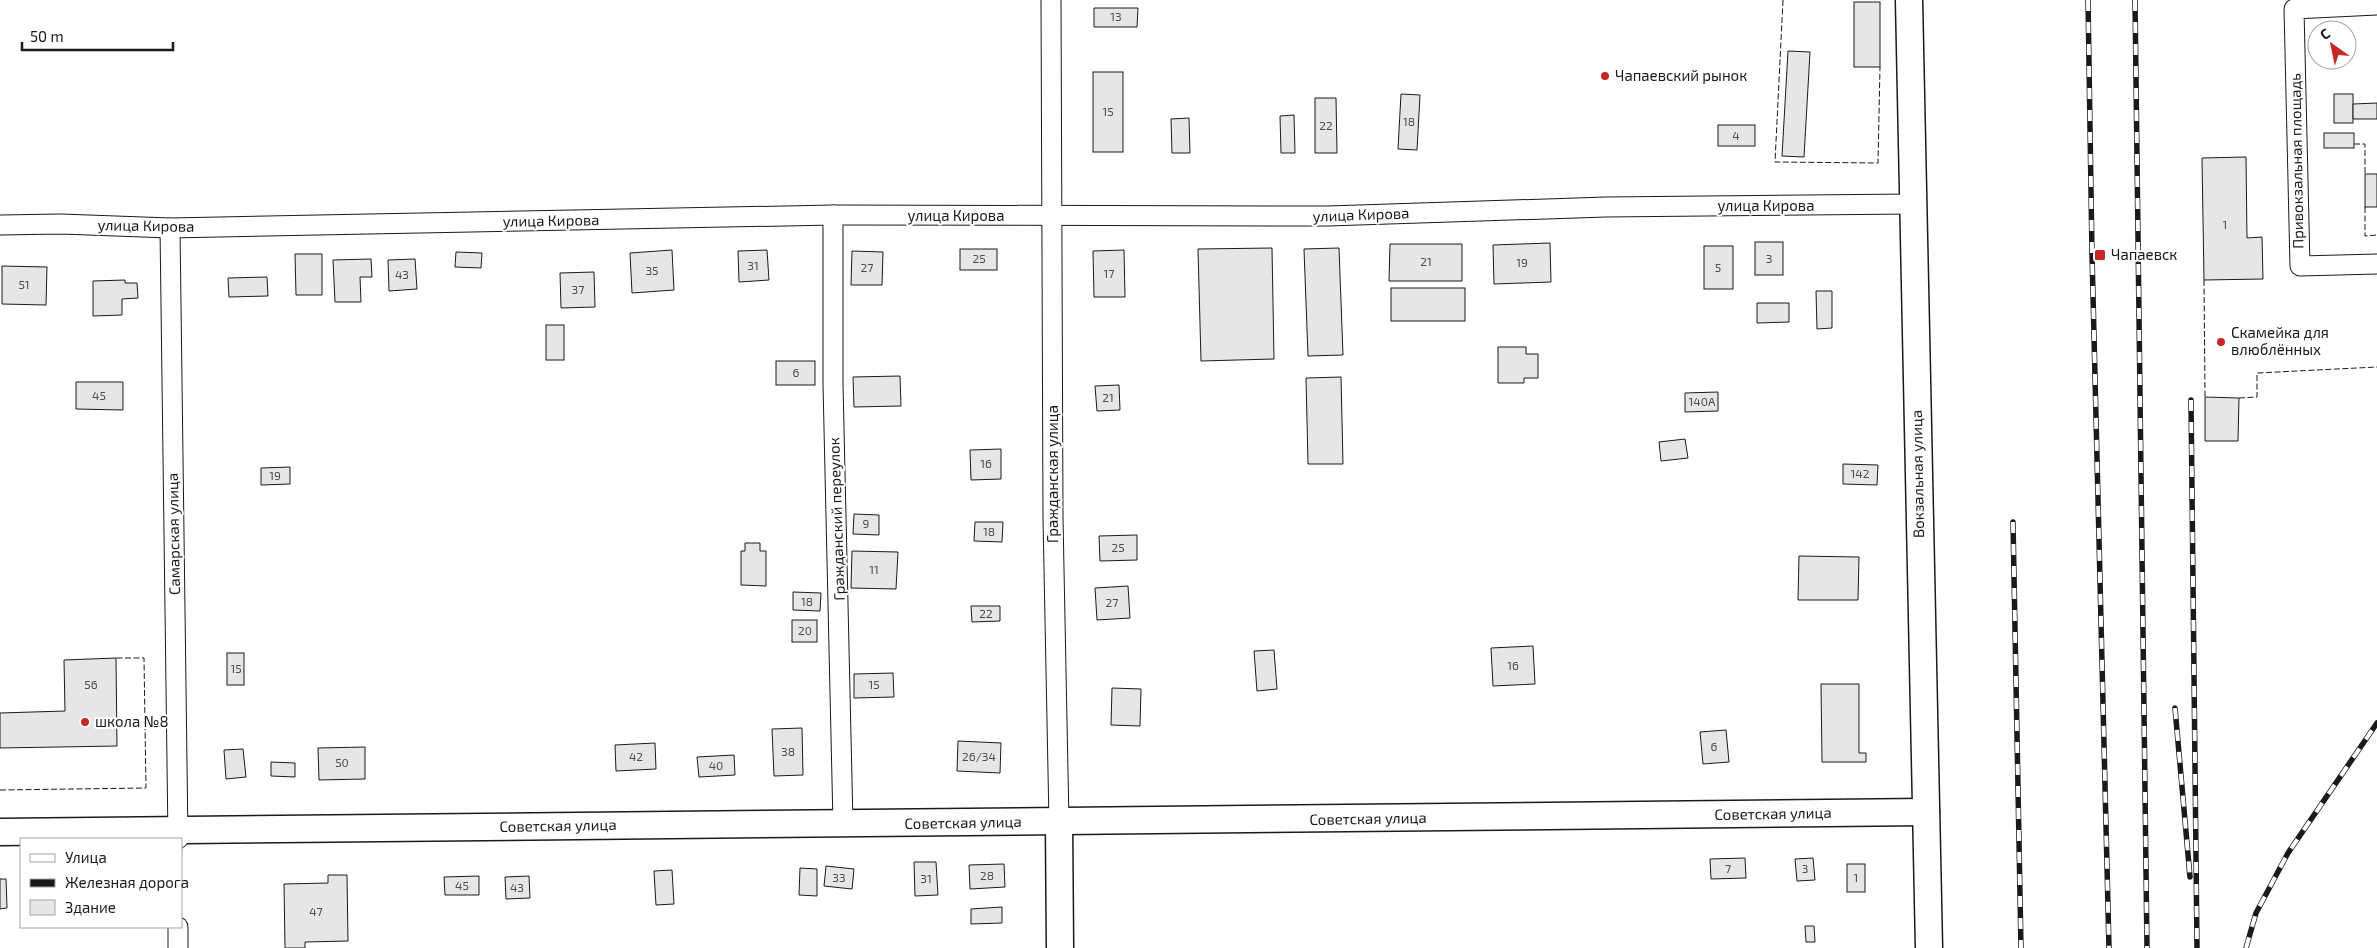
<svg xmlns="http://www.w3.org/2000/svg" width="2377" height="948" font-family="'Exo 2',sans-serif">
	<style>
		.building { fill: #e6e6e6; stroke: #1a1a1a }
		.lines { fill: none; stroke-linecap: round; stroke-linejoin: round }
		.street-casing { stroke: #1a1a1a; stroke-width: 21 }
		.secondary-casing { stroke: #1a1a1a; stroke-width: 29 }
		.street { stroke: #fff; stroke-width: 19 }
		.secondary { stroke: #fff; stroke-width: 26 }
		.rail-casing { stroke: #1a1a1a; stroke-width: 5.5 }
		.rail { stroke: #fff; stroke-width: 4; stroke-dasharray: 11; stroke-linecap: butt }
		.fence { stroke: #1a1a1a; stroke-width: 1; stroke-dasharray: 6 2.5; stroke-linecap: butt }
		.poi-dot { fill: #c62828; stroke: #fff; stroke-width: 2 }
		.labels { text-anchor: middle; stroke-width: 4; stroke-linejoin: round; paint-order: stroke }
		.number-label { font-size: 12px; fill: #4d4d4d }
		.poi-label { font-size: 15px; fill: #1a1a1a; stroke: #fff; text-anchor: start }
		.street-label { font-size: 15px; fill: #1a1a1a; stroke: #fff }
	</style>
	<rect width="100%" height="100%" fill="#fff"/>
	<g class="building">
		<rect x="1854" y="2" width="26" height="65"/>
		<polygon points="1094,8 1138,8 1137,27 1094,27"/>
		<polygon points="1788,51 1810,52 1804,157 1782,156"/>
		<rect x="1093" y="72" width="30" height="80"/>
		<polygon points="1401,94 1420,95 1417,150 1398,149"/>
		<rect x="2334" y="94" width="19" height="29"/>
		<polygon points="1315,98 1336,98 1337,153 1315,153"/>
		<polygon points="2377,103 2377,119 2353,119 2353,104"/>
		<polygon points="1294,115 1295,153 1281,153 1280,116"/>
		<polygon points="1189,118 1190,153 1172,153 1171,119"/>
		<rect x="1718" y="125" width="37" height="21"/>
		<rect x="2324" y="133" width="30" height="15"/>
		<polygon points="2246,157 2247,238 2262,237 2263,279 2204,280 2202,158"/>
		<rect x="2365" y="174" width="12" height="33"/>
		<rect x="1755" y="242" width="28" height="33"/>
		<polygon points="1550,243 1551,282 1494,284 1493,245"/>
		<polygon points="1390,244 1462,244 1462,281 1389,281"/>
		<rect x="1704" y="246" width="29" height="43"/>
		<polygon points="1272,248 1274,359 1201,361 1198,249"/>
		<polygon points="1339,248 1343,355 1308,356 1304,249"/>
		<rect x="960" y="249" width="37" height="21"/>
		<polygon points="672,250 674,290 632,293 630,253"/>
		<polygon points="767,250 769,280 739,282 738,251"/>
		<polygon points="1124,250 1125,297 1094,297 1093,251"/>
		<polygon points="852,251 883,252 882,285 851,285"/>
		<polygon points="456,252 482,253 481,268 455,267"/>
		<polygon points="295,254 322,254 322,295 296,295"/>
		<polygon points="371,259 372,277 360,277 361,302 335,302 333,260"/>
		<polygon points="415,259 417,289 389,291 388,260"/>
		<polygon points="2,266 47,267 46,305 2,304"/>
		<polygon points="594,272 595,307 561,308 560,273"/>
		<polygon points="267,277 268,296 229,297 228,278"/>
		<polygon points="125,280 125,283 137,283 138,298 122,299 122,315 93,316 93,281"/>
		<rect x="1391" y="288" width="74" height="33"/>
		<polygon points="1816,291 1832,291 1832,328 1817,329"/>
		<polygon points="1757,303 1789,303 1789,322 1757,323"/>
		<rect x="546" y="325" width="18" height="35"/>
		<polygon points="1498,347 1526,347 1526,354 1538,354 1538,378 1524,378 1524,383 1498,383"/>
		<rect x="776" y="361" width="39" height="24"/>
		<polygon points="900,376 901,406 854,407 853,377"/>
		<polygon points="1341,377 1343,464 1308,464 1306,378"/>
		<polygon points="76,382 123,382 123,410 76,409"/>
		<polygon points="1119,385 1120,410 1097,411 1095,386"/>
		<polygon points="1718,392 1718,411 1685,412 1685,393"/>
		<polygon points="2205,397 2239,398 2238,441 2205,441"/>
		<polygon points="1685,439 1688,458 1661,461 1659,442"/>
		<polygon points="1001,449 1001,479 971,480 970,450"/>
		<polygon points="1843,464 1878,465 1877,485 1843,484"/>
		<polygon points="290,467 290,484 261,485 261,468"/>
		<polygon points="854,514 879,515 879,535 853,534"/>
		<polygon points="975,522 1003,522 1002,542 974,541"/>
		<polygon points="1137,535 1137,560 1100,561 1099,536"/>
		<polygon points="745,543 760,543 760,551 766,551 766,586 741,585 741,551 745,551"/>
		<polygon points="852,551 898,552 896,589 851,588"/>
		<polygon points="1799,556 1859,557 1858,600 1798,600"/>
		<polygon points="1128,586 1130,618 1097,620 1095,588"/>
		<polygon points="793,592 821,593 820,611 793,610"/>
		<polygon points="971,606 1000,606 1000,621 972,622"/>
		<rect x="792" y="620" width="25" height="22"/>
		<polygon points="1533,646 1535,684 1493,686 1491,648"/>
		<polygon points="1274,650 1277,689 1257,691 1254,651"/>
		<rect x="227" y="653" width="17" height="32"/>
		<polygon points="116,658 117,746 0,748 0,713 65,711 64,660"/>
		<polygon points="893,673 894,697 854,698 854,674"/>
		<polygon points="1821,684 1859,684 1859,753 1866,753 1866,762 1822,762"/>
		<polygon points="1112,688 1141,689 1140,726 1111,725"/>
		<polygon points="802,728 803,775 774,776 772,729"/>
		<polygon points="1726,730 1729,762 1703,764 1700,732"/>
		<polygon points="958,741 1001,743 1000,773 957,771"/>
		<polygon points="655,743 656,769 616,771 615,745"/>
		<polygon points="365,747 365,779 319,780 318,748"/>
		<polygon points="243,749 246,777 226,779 224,750"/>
		<polygon points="734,755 735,775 699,777 697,757"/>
		<polygon points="271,762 295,763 295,777 271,776"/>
		<polygon points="1745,858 1746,878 1711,879 1710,859"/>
		<polygon points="1813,858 1815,880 1797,881 1795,859"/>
		<polygon points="914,862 936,862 938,895 915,896"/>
		<polygon points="1004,864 1005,887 970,889 969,865"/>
		<rect x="1847" y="864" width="18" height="28"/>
		<polygon points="826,866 854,869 852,889 824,886"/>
		<polygon points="800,868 817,869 817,896 799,895"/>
		<polygon points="672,870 674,904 656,905 654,871"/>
		<polygon points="328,875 347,875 348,941 305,942 305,948 285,948 284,884 328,883"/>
		<polygon points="479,876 479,895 445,895 444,877"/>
		<polygon points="529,876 530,898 506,899 505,877"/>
		<polygon points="0,879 6,879 7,908 0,909"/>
		<polygon points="1002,907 1002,923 971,924 971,909"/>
		<polygon points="1805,926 1814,926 1815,942 1806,942"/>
	</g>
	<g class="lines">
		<g class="street-casing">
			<g id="street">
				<polyline points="1051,0 1053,518 1059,822"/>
				<polyline points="2377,5 2294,9 2300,266 2377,264"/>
				<polyline points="833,215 833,384 843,824"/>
				<polyline points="0,225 61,224 170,228 833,215 1328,216 1606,207 1912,204"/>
				<polyline points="170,228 178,839"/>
				<polyline points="178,948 178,927"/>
			</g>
		</g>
		<g class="secondary-casing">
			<g id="secondary">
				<polyline points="1909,0 1929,948"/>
				<polyline points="1059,822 1060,948"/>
				<polyline points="0,832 1926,812"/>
			</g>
		</g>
		<use href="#street" class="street"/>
		<use href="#secondary" class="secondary"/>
		<g class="rail-casing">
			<g id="rail">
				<polyline points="2088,0 2092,254 2109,948"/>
				<polyline points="2135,0 2147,948"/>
				<polyline points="2191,400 2197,948"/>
				<polyline points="2013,522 2021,948"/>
				<polyline points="2175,708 2190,877"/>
				<polyline points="2246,948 2256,913 2288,853 2377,723"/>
			</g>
		</g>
		<use href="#rail" class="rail"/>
		<g class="fence">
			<polyline points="1783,0 1775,162 1878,163 1880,67"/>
			<polyline points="2354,144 2365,144 2365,174"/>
			<polyline points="2365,207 2365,236 2377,235"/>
			<polyline points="2204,280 2205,397"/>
			<polyline points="2239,398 2257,397 2257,373 2377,367"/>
			<polyline points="0,790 146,788 144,658 116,658"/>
		</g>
	</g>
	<g class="poi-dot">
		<circle cx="1605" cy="76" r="5"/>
		<rect x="2094" y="249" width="12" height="12" rx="2.5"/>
		<circle cx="2221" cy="342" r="5"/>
		<circle cx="85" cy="722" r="5"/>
	</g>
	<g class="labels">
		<g class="number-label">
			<text x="1116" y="21">13</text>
			<text x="1108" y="116">15</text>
			<text x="1409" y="126">18</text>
			<text x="1326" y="130">22</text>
			<text x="1736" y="140">4</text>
			<text x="2225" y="229">1</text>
			<text x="979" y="263">25</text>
			<text x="1769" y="263">3</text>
			<text x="1426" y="266">21</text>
			<text x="1522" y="267">19</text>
			<text x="753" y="270">31</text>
			<text x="867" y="272">27</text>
			<text x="1718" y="272">5</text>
			<text x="652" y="275">35</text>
			<text x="1109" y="278">17</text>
			<text x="402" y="279">43</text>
			<text x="24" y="289">51</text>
			<text x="578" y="294">37</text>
			<text x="796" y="377">6</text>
			<text x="99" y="400">45</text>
			<text x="1108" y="402">21</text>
			<text x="1702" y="406">140А</text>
			<text x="986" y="468">16</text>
			<text x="1860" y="478">142</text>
			<text x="275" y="480">19</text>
			<text x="866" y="528">9</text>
			<text x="989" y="536">18</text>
			<text x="1118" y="552">25</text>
			<text x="874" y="574">11</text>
			<text x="807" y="606">18</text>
			<text x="1112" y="607">27</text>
			<text x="986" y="618">22</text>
			<text x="805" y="635">20</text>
			<text x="1513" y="670">16</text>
			<text x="236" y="673">15</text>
			<text x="91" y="689">56</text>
			<text x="874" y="689">15</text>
			<text x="1714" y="751">6</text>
			<text x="788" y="756">38</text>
			<text x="636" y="761">42</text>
			<text x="979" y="761">26/34</text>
			<text x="342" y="767">50</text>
			<text x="716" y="770">40</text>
			<text x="1728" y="873">7</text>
			<text x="1805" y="873">3</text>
			<text x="987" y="880">28</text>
			<text x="839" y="882">33</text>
			<text x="1856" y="882">1</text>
			<text x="926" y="883">31</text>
			<text x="462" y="890">45</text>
			<text x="517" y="892">43</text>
			<text x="316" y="916">47</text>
		</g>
		<g class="poi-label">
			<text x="1615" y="81">Чапаевский рынок</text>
			<text x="2111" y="260">Чапаевск</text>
			<text x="2231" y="338">Скамейка для<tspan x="2231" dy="17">влюблённых</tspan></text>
			<text x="95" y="727">школа №8</text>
		</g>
		<g class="street-label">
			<text transform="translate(2297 161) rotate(-91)" y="5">Привокзальная площадь</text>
			<text x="1766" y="211">улица Кирова</text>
			<text transform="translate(1361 215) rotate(-2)" y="5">улица Кирова</text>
			<text x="956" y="221">улица Кирова</text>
			<text transform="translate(551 221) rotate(-1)" y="5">улица Кирова</text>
			<text transform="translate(146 226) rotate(1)" y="5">улица Кирова</text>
			<text transform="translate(1053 474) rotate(-90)" y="5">Гражданская улица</text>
			<text transform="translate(1918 474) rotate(-91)" y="5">Вокзальная улица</text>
			<text transform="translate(837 519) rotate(-92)" y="5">Гражданский переулок</text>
			<text transform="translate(174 534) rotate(-91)" y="5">Самарская улица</text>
			<text transform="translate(1773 814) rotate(-1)" y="5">Советская улица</text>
			<text transform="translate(1368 819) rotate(-1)" y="5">Советская улица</text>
			<text transform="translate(963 823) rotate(-1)" y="5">Советская улица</text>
			<text transform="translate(558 826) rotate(-1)" y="5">Советская улица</text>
		</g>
	</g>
	<rect x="20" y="838" width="162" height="90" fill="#ffffff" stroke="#a3a3a3"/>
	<rect x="30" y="854" width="25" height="8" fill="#ffffff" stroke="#a3a3a3"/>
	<text x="65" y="863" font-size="15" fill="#1a1a1a">Улица</text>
	<rect x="30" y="879" width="25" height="8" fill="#1a1a1a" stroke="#a3a3a3"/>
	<text x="65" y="888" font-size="15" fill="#1a1a1a">Железная дорога</text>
	<rect x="30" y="900" width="25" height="15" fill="#e6e6e6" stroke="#a3a3a3"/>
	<text x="65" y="913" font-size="15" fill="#1a1a1a">Здание</text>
	<g transform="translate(2332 45) rotate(327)"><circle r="24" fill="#ffffff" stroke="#a3a3a3"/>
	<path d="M0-4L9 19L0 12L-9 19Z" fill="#c62828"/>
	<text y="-8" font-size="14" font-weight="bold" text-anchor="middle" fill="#1a1a1a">С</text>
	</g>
	<path d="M22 42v8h151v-8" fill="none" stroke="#1a1a1a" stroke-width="2.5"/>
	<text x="30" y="42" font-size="15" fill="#1a1a1a" stroke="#ffffff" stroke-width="4" paint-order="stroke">50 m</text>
</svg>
